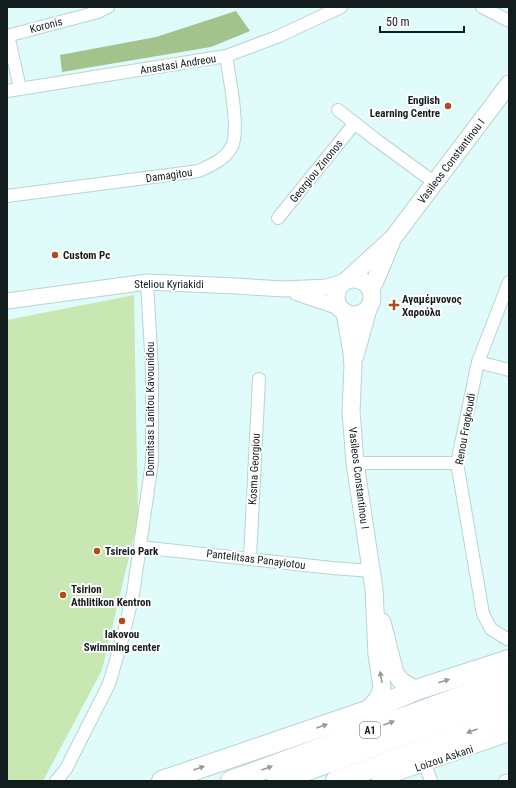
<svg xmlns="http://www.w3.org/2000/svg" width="516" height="788" font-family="'Roboto Condensed',sans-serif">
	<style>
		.green { fill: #c8e7b2 }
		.forest { fill: #a3c28c }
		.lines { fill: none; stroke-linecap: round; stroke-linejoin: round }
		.minor-casing { stroke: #b8d4d2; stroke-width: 14 }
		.tertiary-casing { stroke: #b8d4d2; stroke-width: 17 }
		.secondary-casing { stroke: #b8d4d2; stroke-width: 19 }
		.trunk-casing { stroke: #b8d4d2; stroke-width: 22 }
		.minor { stroke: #fff; stroke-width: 12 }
		.tertiary { stroke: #fff; stroke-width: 15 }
		.secondary { stroke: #fff; stroke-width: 17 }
		.trunk { stroke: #fff; stroke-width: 20 }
		.oneway { fill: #959999 }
		.poi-dot { fill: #b04b1c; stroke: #fff; stroke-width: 1.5 }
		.labels { text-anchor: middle; stroke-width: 4; stroke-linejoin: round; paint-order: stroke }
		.shield { fill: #fff; stroke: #5a6161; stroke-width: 1 }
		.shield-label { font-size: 10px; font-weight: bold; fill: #131d1d }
		.street-label { font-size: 11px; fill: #131d1d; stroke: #fff }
		.poi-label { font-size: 11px; font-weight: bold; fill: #131d1d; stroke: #fff; text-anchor: start }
	</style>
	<rect width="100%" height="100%" fill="#dffcfa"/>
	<polygon class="green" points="134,295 138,519 102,670 43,781 7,781 7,320"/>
	<polygon class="forest" points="236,11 250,31 211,47 62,72 60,55 156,37"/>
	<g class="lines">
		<g class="minor-casing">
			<g id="minor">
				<polyline points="482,7 509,21"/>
				<polyline points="8,35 20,88"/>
				<polyline points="7,36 98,12 108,7"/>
				<polyline points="7,91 226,56 277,37 341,7"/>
				<polyline points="338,110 375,139 435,183"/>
				<path d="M7 196 199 171C211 165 224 160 231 148 241 133 229 75 226 56"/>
				<polyline points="278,218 355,123"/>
				<polyline points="509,282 478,362 457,463 483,614 491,629 507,639 509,639"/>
				<polyline points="478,362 509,370"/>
				<polyline points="355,463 457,463"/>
				<polyline points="140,547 332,568 372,571"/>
				<polyline points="250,558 259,379"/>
				<polyline points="425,764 431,781"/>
				<polyline points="56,781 66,769 109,684 123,636 133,594 152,462 152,369 147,282"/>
				<polyline points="378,781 509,735"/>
				<polyline points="505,781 509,780"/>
			</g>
		</g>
		<g class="tertiary-casing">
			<g id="tertiary">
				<polyline points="297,293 339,307"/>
				<polyline points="7,301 147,282 234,286 284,289 327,287 343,282"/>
			</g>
		</g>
		<g class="secondary-casing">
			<g id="secondary">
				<circle cx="354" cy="297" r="18"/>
				<polyline points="347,280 393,238 509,84"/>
				<polyline points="371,289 375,281 391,243"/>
				<polyline points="345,313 352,353 353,366 351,411 355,463 374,589 377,655 382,687 379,697 367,711"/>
				<polyline points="355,356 368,309"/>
				<polyline points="382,622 395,673 401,681 416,690"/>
			</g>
		</g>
		<g class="trunk-casing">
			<g id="trunk">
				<polyline points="162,781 367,711 416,690 509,660"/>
				<polyline points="231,781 509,679"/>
				<polyline points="277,781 509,697"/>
				<polyline points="336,781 509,718"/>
			</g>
		</g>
		<use href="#minor" class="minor"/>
		<use href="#tertiary" class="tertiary"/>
		<use href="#secondary" class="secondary"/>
		<use href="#trunk" class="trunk"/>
	</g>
	<defs><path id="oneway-solid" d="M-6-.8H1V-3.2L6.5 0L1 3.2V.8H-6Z"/></defs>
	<g class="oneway">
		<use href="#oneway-solid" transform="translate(381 677) rotate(-100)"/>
		<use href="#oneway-solid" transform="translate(444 681) rotate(-18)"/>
		<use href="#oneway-solid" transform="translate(389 723) rotate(-20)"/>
		<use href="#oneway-solid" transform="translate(322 726) rotate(-19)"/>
		<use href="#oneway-solid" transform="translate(472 731) rotate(160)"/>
		<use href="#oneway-solid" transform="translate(199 768) rotate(-19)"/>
		<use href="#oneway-solid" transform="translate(267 768) rotate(-20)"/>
	</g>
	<g class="poi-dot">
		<circle cx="448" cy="106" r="4"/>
		<circle cx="55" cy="255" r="4"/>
		<path d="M392 299h4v4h4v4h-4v4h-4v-4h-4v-4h4z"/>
		<circle cx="97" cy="551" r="4"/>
		<circle cx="63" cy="595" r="4"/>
		<circle cx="122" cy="621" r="4"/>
	</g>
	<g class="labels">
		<rect class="shield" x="360" y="722" width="20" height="16" rx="3"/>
		<g class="shield-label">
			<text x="370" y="734">A1</text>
		</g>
		<g class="street-label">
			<text transform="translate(46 25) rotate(-15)" y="4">Koronis</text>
			<text transform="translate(178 64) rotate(-9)" y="4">Anastasi Andreou</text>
			<text transform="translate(451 161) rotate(-53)" y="4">Vasileos Constantinou I</text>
			<text transform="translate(316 171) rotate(-51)" y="4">Georgiou Zinonos</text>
			<text transform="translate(169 175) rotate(-8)" y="4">Damagitou</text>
			<text x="169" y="288">Steliou Kyriakidi</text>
			<text transform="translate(150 409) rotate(-90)" y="4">Domnitsas Lanitou Kavounidou</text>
			<text transform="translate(465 429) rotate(-80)" y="4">Renou Fragkoudi</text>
			<text transform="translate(254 469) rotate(-87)" y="4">Kosma Georgiou</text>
			<text transform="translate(359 478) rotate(83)" y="4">Vasileos Constantinou I</text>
			<text transform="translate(256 559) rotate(7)" y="4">Pantelitsas Panayiotou</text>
			<text transform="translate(444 758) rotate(-19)" y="4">Loizou Askani</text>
		</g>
		<g class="poi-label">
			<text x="440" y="104" text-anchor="end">English<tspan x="440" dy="13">Learning Centre</tspan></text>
			<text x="63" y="259">Custom Pc</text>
			<text x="402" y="303">Αγαμέμνονος<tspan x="402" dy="13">Χαρούλα</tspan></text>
			<text x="105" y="555">Tsireio Park</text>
			<text x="71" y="593">Tsirion<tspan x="71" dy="13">Athlitikon Kentron</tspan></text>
			<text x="122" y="638" text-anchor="middle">Iakovou<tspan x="122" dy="13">Swimming center</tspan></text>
		</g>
	</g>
	<rect width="516" height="788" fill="none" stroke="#131d1d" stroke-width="16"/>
	<path d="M380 26v6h84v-6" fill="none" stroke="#131d1d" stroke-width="2"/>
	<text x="386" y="26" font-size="12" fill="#131d1d" stroke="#ffffff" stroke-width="3" paint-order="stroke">50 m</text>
</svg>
